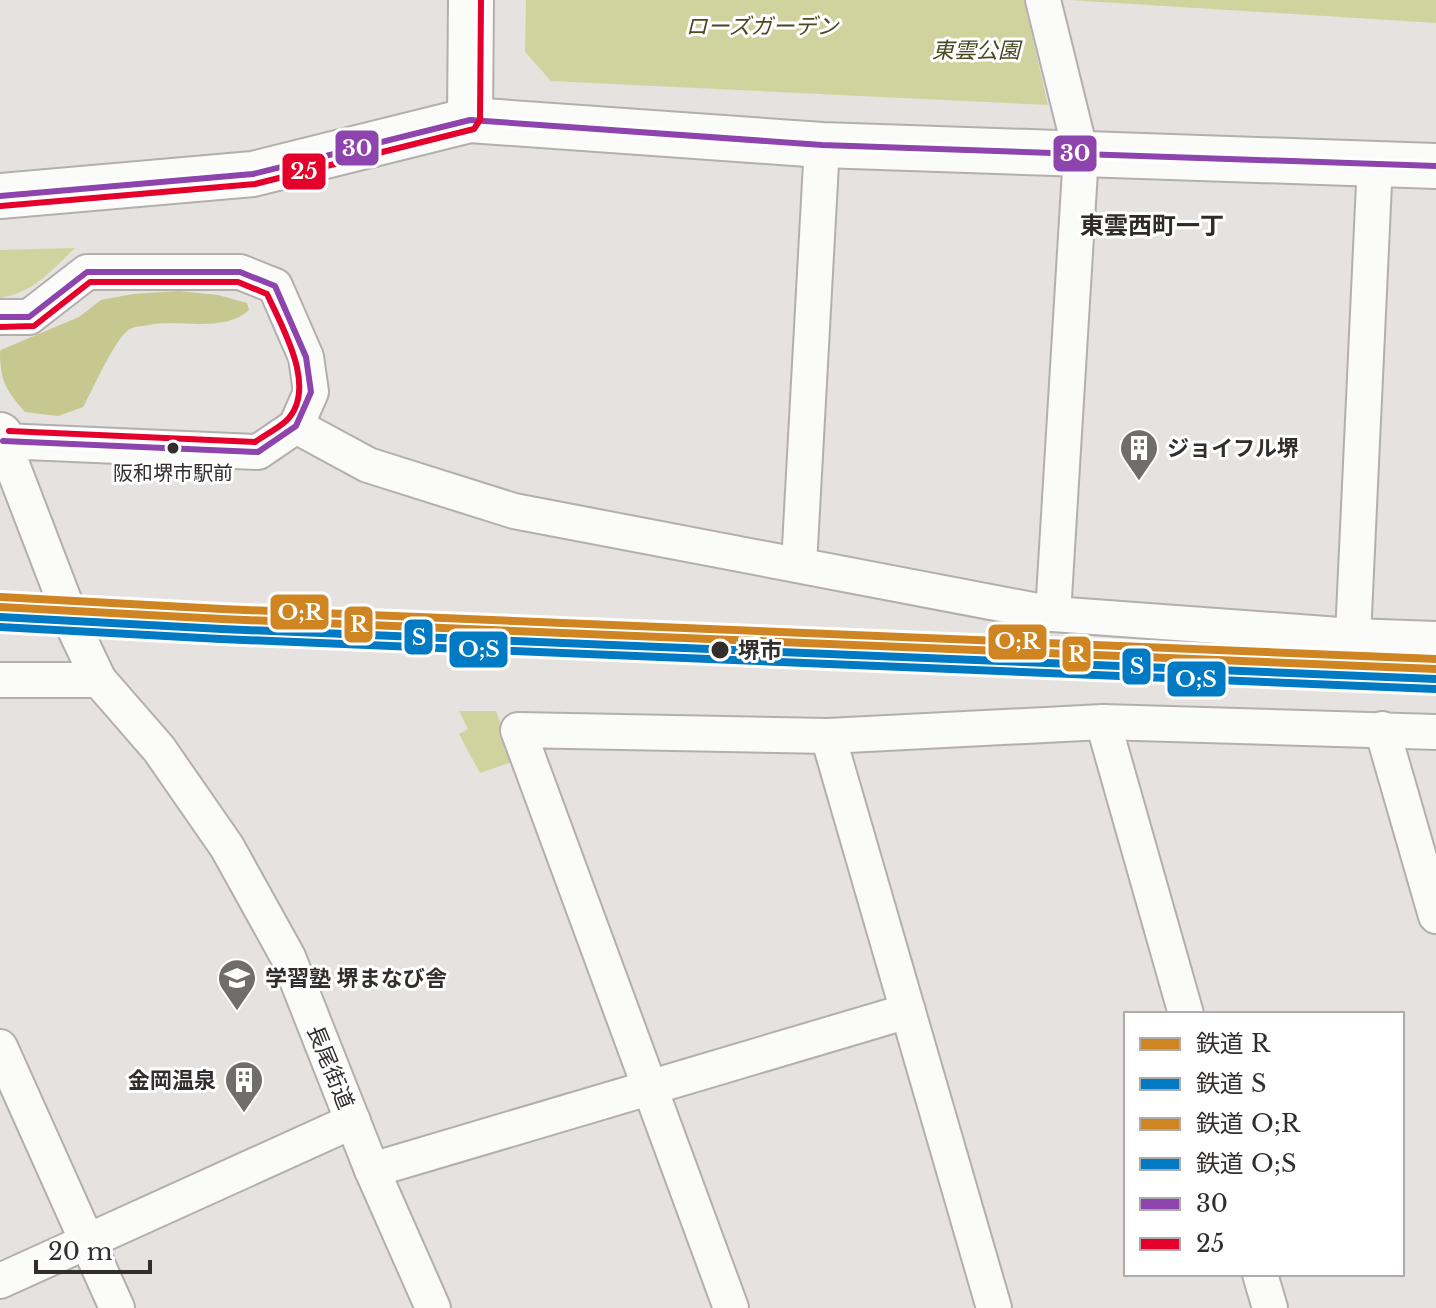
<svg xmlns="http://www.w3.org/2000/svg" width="1436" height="1308" font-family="'Libre Baskerville','Noto Sans JP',serif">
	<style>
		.green { fill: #d1d39f }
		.forest { fill: #c6c890 }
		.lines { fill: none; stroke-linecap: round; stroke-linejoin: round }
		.street-casing { stroke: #b2afae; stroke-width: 38 }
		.secondary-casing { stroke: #b2afae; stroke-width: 48 }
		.street { stroke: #fbfbfa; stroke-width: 34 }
		.secondary { stroke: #fbfbfa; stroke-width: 44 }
		.bus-1-casing { stroke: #fff; stroke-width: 12 }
		.bus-2-casing { stroke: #fff; stroke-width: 12 }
		.bus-1 { stroke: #8e44ad; stroke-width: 6 }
		.bus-2 { stroke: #e4002b; stroke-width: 6 }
		.rail-1-casing { stroke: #fff; stroke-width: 14 }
		.rail-2-casing { stroke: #fff; stroke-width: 14 }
		.rail-3-casing { stroke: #fff; stroke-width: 14 }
		.rail-4-casing { stroke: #fff; stroke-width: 14 }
		.rail-1 { stroke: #cf8622; stroke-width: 8 }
		.rail-2 { stroke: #007ac2; stroke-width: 8 }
		.rail-3 { stroke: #cf8622; stroke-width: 8 }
		.rail-4 { stroke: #007ac2; stroke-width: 8 }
		.bus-dot { fill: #312e2d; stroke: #fff; stroke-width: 3 }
		.labels { text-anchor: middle; stroke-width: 6; stroke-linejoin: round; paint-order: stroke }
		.bus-label { font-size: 20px; fill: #312e2d; stroke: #fff }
		.park-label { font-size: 22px; font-style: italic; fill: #484a21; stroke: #fff }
		.poi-label { font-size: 22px; font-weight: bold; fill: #312e2d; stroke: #fff; text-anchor: start }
		.stop-label { font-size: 22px; font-weight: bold; fill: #312e2d; stroke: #fff; text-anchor: start }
		.street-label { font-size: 22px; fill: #312e2d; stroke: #fff }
		.neighbourhood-label { font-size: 24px; font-weight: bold; fill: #302b28; stroke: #fff }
		.line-badge { stroke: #fff; stroke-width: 3 }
		.badge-label { font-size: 22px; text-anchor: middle; font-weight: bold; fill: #fff }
	</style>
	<rect width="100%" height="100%" fill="#e5e2df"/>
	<g class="green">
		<polygon points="526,0 1024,0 1048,105 551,81 525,52"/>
		<polygon points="1069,0 1436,0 1436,23"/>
		<path d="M75 248C50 272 34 292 0 298V250Z"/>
		<polygon points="459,711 496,711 515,761 480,773 459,734 468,729"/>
	</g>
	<path class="forest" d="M179 291 218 295 247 303 249 310C225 333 180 319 149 325 144 326 135 326 130 329 115 337 93 390 83 407L58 416 25 412C6 390 0 381 0 351L3 349 79 317 101 300 133 294Z"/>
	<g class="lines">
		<g class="street-casing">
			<g id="street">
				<polyline points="1043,0 1081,154 1053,614"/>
				<polyline points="0,317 29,317 87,272 240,272 275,286 306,357 311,392 296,426 258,452 3,441 77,634 99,680 159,749 227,847 288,957 372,1170 433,1308"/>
				<polyline points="296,426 368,465 514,511 1053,614 1353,636 1436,639"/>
				<polyline points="799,565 822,145"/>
				<polyline points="1353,636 1375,162"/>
				<polyline points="0,680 99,680"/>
				<polyline points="1103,722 1186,1014"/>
				<polyline points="1382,729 1436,916"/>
				<polyline points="828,736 994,1308"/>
				<polyline points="0,1047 117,1308"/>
				<polyline points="372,1170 908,1011"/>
				<polyline points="1260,1274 1270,1308"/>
				<polyline points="0,1281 353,1121"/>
				<polyline points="731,1308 518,730 828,736 1103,722 1436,732"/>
			</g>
		</g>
		<g class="secondary-casing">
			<g id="secondary">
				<polyline points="470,120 471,0"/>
				<polyline points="0,196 253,174 470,120 822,145 1436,166"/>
				<polyline points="0,435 3,441"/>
			</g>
		</g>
		<use href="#street" class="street"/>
		<use href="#secondary" class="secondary"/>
		<g class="bus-1-casing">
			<g id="bus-1">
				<polyline points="0,196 253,174 470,120 822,145 1436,166"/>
				<polyline points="0,317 29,317 87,272 240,272 275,286 306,357 311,392 296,426 258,452 3,441"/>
			</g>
		</g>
		<g class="bus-2-casing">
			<g id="bus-2">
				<polyline points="1,206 255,184 474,129 480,120 481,0"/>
				<path d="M0 327 34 326 90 282H238L267 294C282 327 319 389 286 421 277 429 265 435 255 442L9 431"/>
			</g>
		</g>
		<use href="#bus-1" class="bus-1"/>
		<use href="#bus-2" class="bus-2"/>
		<g class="rail-1-casing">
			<polyline id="rail-1" points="0,607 222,619 1436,669"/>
		</g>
		<g class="rail-2-casing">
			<polyline id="rail-2" points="0,617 222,629 1436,679"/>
		</g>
		<g class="rail-3-casing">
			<polyline id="rail-3" points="1,597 222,609 1436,659"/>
		</g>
		<g class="rail-4-casing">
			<polyline id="rail-4" points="0,627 221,639 1435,689"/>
		</g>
		<use href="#rail-1" class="rail-1"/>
		<use href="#rail-2" class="rail-2"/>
		<use href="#rail-3" class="rail-3"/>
		<use href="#rail-4" class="rail-4"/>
	</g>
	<defs>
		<g id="building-pin" transform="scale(2)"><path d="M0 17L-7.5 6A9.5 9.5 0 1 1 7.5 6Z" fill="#706d6b" stroke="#fff"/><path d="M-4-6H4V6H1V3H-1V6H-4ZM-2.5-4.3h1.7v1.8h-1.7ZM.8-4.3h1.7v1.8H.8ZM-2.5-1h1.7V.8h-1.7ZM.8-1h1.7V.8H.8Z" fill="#fff"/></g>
		<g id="university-pin" transform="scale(2)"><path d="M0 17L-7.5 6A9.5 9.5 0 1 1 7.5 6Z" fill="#706d6b" stroke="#fff"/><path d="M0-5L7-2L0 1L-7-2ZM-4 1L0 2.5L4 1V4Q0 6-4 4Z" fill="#fff"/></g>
	</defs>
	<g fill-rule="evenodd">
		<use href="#building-pin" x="1139" y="448"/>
		<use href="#university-pin" x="237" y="978"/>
		<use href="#building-pin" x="244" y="1080"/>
	</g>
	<g class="bus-dot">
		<circle cx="173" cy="448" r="7"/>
		<circle cx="720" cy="650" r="10"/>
	</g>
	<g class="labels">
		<g class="bus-label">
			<text x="173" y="480">阪和堺市駅前</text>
		</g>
		<g class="park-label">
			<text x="762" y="34">ローズガーデン</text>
			<text x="976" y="58">東雲公園</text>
		</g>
		<g class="poi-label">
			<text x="1167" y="456">ジョイフル堺</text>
			<text x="265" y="986">学習塾 堺まなび舎</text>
			<text x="216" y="1088" text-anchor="end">金岡温泉</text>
		</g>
		<g class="stop-label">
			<text x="738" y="658">堺市</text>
		</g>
		<g class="street-label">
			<text transform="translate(331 1067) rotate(68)" y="8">長尾街道</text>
		</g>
		<g class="neighbourhood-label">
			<text x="1152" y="234">東雲西町一丁</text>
		</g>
	</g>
	<g class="line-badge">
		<rect x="334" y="129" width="46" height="38" rx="8" fill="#8e44ad"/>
		<rect x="1052" y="134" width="46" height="39" rx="8" fill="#8e44ad"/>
		<rect x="281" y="152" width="46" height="39" rx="8" fill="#e4002b"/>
		<rect x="269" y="593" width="61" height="38" rx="8" fill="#cf8622"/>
		<rect x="343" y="605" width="31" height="39" rx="8" fill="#cf8622"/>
		<rect x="403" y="618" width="31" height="38" rx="8" fill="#007ac2"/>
		<rect x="987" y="623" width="61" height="38" rx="8" fill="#cf8622"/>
		<rect x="448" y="630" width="61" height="39" rx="8" fill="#007ac2"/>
		<rect x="1061" y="635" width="31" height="38" rx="8" fill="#cf8622"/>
		<rect x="1121" y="647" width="31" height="39" rx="8" fill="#007ac2"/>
		<rect x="1166" y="660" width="61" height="38" rx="8" fill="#007ac2"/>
	</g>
	<g class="badge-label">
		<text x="357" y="156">30</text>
		<text x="1075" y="161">30</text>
		<text x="304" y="179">25</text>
		<text x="300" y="620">O;R</text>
		<text x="359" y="632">R</text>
		<text x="419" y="645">S</text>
		<text x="1017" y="649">O;R</text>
		<text x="479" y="657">O;S</text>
		<text x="1077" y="662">R</text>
		<text x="1137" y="674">S</text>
		<text x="1196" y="687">O;S</text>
	</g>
	<rect x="1124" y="1012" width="280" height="264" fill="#ffffff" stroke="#adabab" stroke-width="2"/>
	<rect x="1140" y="1038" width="40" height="12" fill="#cf8622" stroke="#adabab" stroke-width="2"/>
	<text x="1196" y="1052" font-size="24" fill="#312e2d">鉄道 R</text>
	<rect x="1140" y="1078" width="40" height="12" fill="#007ac2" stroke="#adabab" stroke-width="2"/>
	<text x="1196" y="1092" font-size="24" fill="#312e2d">鉄道 S</text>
	<rect x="1140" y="1118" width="40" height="12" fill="#cf8622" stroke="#adabab" stroke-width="2"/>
	<text x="1196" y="1132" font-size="24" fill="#312e2d">鉄道 O;R</text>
	<rect x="1140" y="1158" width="40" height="12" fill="#007ac2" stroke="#adabab" stroke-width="2"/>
	<text x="1196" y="1172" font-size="24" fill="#312e2d">鉄道 O;S</text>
	<rect x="1140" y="1198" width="40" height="12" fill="#8e44ad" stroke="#adabab" stroke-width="2"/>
	<text x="1196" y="1212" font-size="24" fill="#312e2d">30</text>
	<rect x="1140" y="1238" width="40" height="12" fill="#e4002b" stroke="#adabab" stroke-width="2"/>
	<text x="1196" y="1252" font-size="24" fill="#312e2d">25</text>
	<path d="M36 1260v12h114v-12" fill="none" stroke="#312e2d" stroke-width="4"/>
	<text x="48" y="1260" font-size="24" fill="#312e2d" stroke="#ffffff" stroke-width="6" paint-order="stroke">20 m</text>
</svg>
